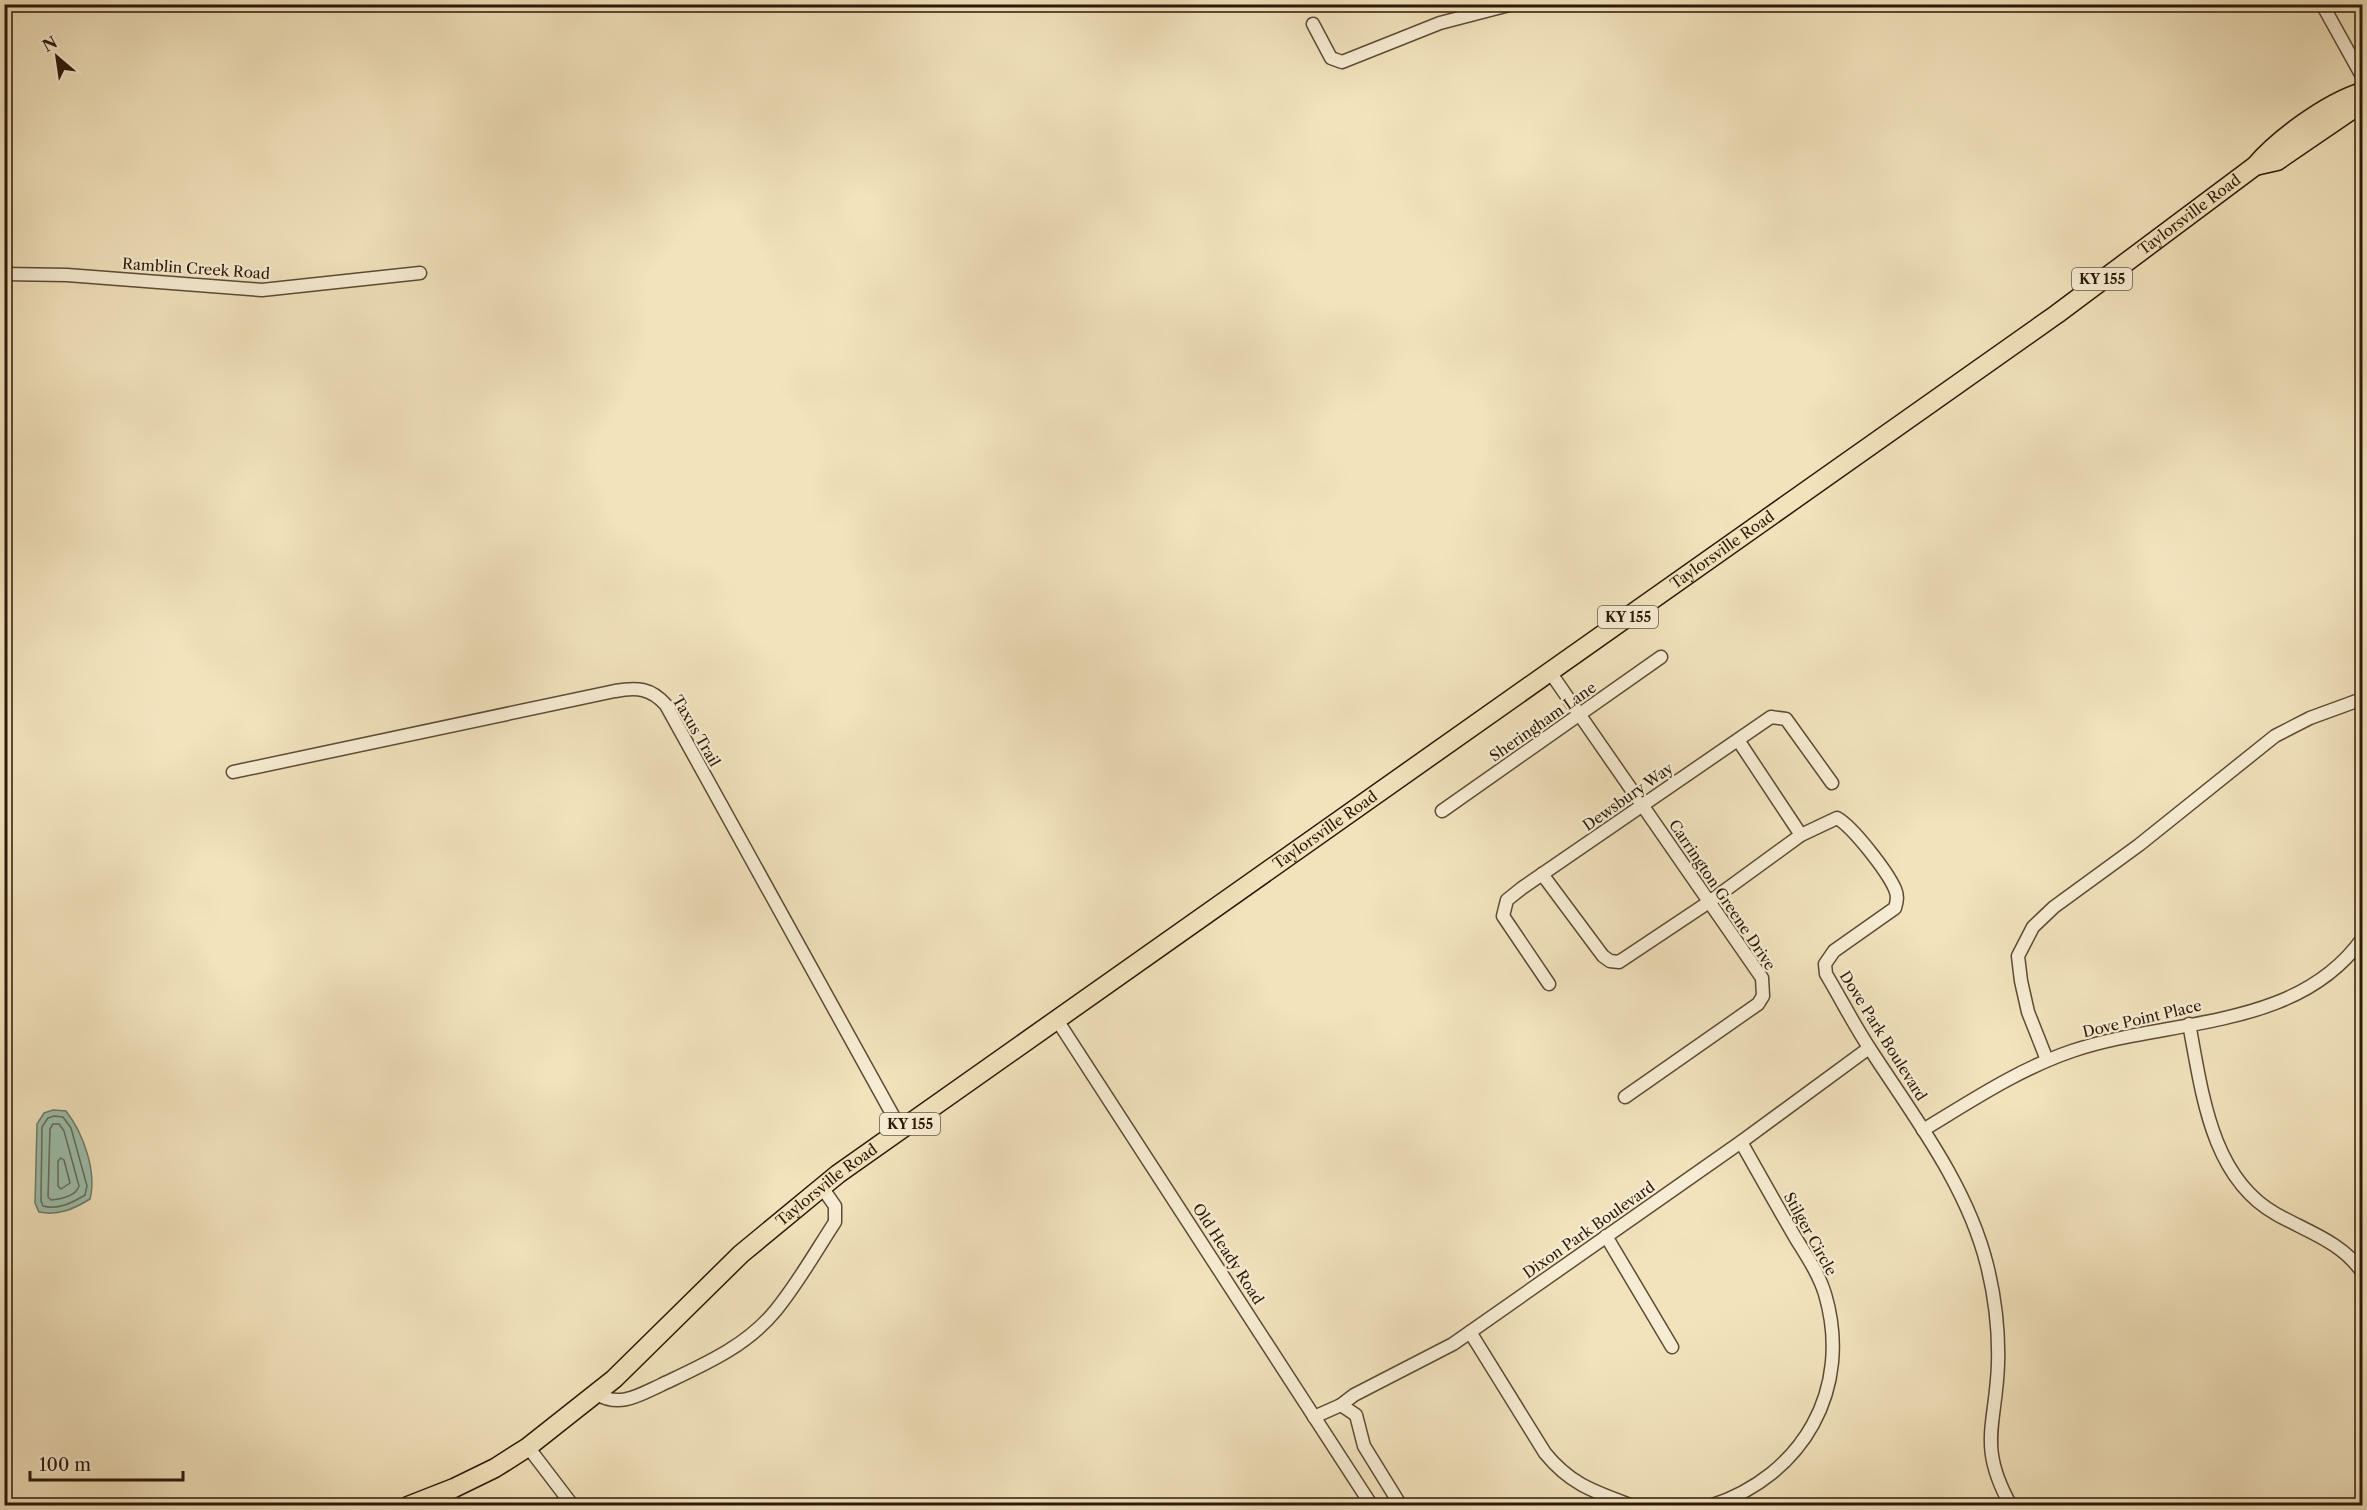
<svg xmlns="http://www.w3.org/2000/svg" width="2367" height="1510" font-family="'Libre Caslon Text',serif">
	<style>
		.water { fill: #9cbfac; stroke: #6f7c6a; stroke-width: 1.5 }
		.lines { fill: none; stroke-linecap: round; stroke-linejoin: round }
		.shore { stroke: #646c5a; stroke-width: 1.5 }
		.street-casing { stroke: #5d4b35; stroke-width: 15 }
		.primary-casing { stroke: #2b1808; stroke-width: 21 }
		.street { stroke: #f7edd4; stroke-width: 12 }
		.primary { stroke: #f2e3bd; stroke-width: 18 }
		.labels { text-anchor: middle; stroke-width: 4.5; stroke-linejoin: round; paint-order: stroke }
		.shield { fill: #f7edd4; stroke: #685845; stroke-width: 1.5 }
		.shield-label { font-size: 14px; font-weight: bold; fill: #2b1808 }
		.street-label { font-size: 15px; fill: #2b1808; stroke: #f7edd4 }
	</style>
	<rect width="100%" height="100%" fill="#f2e3bd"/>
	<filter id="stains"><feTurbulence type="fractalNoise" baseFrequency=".00333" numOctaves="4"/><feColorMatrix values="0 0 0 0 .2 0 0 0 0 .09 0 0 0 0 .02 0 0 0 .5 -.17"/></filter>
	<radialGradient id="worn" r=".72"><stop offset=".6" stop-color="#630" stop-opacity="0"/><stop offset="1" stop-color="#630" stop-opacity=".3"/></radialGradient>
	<path class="water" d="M53 1110 66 1111C83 1133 97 1171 90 1199 74 1209 58 1216 39 1212L35 1203 37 1124 44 1113Z"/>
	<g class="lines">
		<g class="shore">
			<path d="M54 1116 63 1117 71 1128 87 1186 85 1195C72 1203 58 1210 43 1206L41 1201 42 1127 48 1118Z"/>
			<path d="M53 1124H59L64 1131 79 1186C76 1196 61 1199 51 1200L48 1197 50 1129Z"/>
			<polygon points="61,1158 64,1160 70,1183 61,1189 58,1186 58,1161"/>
		</g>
		<g class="street-casing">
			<g id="street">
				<polyline points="2322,4 2362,76"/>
				<polyline points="1313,24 1331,58 1342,62 1440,23 1513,4"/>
				<polyline points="4,274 67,275 262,290 420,273"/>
				<polyline points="1550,672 1762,978 1763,996 1758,1004 1625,1097"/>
				<polyline points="1738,740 1801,835"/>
				<path d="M233 772 615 691C637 687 651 688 666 705L901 1130"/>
				<polyline points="1442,811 1661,657"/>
				<path d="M1542 874 1603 956 1610 961 1619 962 1709 902 1801 835 1837 818C1853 827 1887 871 1895 889 1898 896 1897 901 1895 908L1834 951 1825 964 1826 974C1841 999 1854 1025 1870 1049 1914 1117 1967 1185 1987 1265 1995 1297 1999 1331 1998 1364 1996 1426 1977 1445 2011 1506"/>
				<polyline points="1549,984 1503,916 1507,900 1522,888 1771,717 1786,719 1832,783"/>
				<polyline points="1057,1020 1372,1506"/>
				<path d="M2189 1024C2202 1090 2210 1177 2276 1214 2306 1231 2342 1242 2362 1272"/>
				<polyline points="2047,1060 2028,1012 2021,981 2018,956 2033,927 2054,907 2139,845 2275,736 2310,718 2362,699"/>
				<path d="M1923 1130C1971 1101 2019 1069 2072 1051 2169 1018 2296 1031 2362 939"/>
				<polyline points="1606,1236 1672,1347"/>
				<path d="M1470 1332 1545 1453C1571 1485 1595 1492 1633 1506"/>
				<path d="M597 1394C620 1408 639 1395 661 1385 703 1365 746 1347 776 1310 798 1283 816 1251 835 1222V1206L821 1186"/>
				<polyline points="1341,1405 1356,1415 1364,1446 1401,1506"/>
				<polyline points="1314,1417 1341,1405 1354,1395 1453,1344 1741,1142 1869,1048"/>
				<polyline points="528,1447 573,1506"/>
				<path d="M1710 1506C1803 1476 1853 1389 1825 1294 1819 1274 1806 1255 1795 1237 1777 1206 1759 1174 1741 1142"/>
			</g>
		</g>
		<g class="primary-casing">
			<g id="primary">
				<polyline points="2255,166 2277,161 2353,109 2362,98"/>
				<path id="s1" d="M408 1506 454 1488 495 1468 528 1447 614 1379 741 1254 838 1174 2057 314 2255 166C2279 138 2327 103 2362 92"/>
			</g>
		</g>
		<use href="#street" class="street"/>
		<use href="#primary" class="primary"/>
	</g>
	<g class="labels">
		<g class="shield">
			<rect x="2072" y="268" width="60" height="22" rx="4.5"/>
			<rect x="1598" y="606" width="60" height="22" rx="4.5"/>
			<rect x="880" y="1113" width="60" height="22" rx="4.5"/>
		</g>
		<g class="shield-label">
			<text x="2102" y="284">KY 155</text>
			<text x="1628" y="622">KY 155</text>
			<text x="910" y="1129">KY 155</text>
		</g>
		<g class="street-label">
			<text dy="5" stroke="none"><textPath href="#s1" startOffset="2205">Taylorsville Road</textPath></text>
			<text transform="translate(196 269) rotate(4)" y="5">Ramblin Creek Road</text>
			<text dy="5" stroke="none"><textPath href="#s1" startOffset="1630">Taylorsville Road</textPath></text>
			<text transform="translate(1543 722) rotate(-35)" y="5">Sheringham Lane</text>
			<text transform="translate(696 731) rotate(60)" y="5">Taxus Trail</text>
			<text transform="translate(1628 797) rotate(-35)" y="5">Dewsbury Way</text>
			<text dy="5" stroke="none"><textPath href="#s1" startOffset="1144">Taylorsville Road</textPath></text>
			<text transform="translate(1722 895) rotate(56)" y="5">Carrington Greene Drive</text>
			<text transform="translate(2142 1019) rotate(-13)" y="5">Dove Point Place</text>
			<text transform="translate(1883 1036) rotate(58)" y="5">Dove Park Boulevard</text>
			<text dy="5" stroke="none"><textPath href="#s1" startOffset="532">Taylorsville Road</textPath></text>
			<text transform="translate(1589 1230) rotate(-35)" y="5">Dixon Park Boulevard</text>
			<text transform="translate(1810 1234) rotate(61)" y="5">Stilger Circle</text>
			<text transform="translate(1228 1254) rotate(57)" y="5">Old Heady Road</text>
		</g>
	</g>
	<rect width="2367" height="1510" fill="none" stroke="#f2e3bd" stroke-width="24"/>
	<rect x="6" y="6" width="2355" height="1498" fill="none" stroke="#2b1808" stroke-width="3"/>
	<rect x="12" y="12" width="2343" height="1486" fill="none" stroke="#2b1808" stroke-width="1.5"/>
	<g transform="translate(57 57) rotate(331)" stroke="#f7edd4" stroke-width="4.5" paint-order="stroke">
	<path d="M0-4.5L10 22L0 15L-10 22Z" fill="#2b1808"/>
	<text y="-9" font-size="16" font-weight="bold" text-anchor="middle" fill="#2b1808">N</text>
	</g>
	<path d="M30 1471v9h153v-9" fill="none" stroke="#2b1808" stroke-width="3"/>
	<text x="39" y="1471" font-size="18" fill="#2b1808" stroke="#f7edd4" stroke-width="4.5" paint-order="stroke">100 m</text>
	<rect width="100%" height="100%" filter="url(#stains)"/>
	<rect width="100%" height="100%" fill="url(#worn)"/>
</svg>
